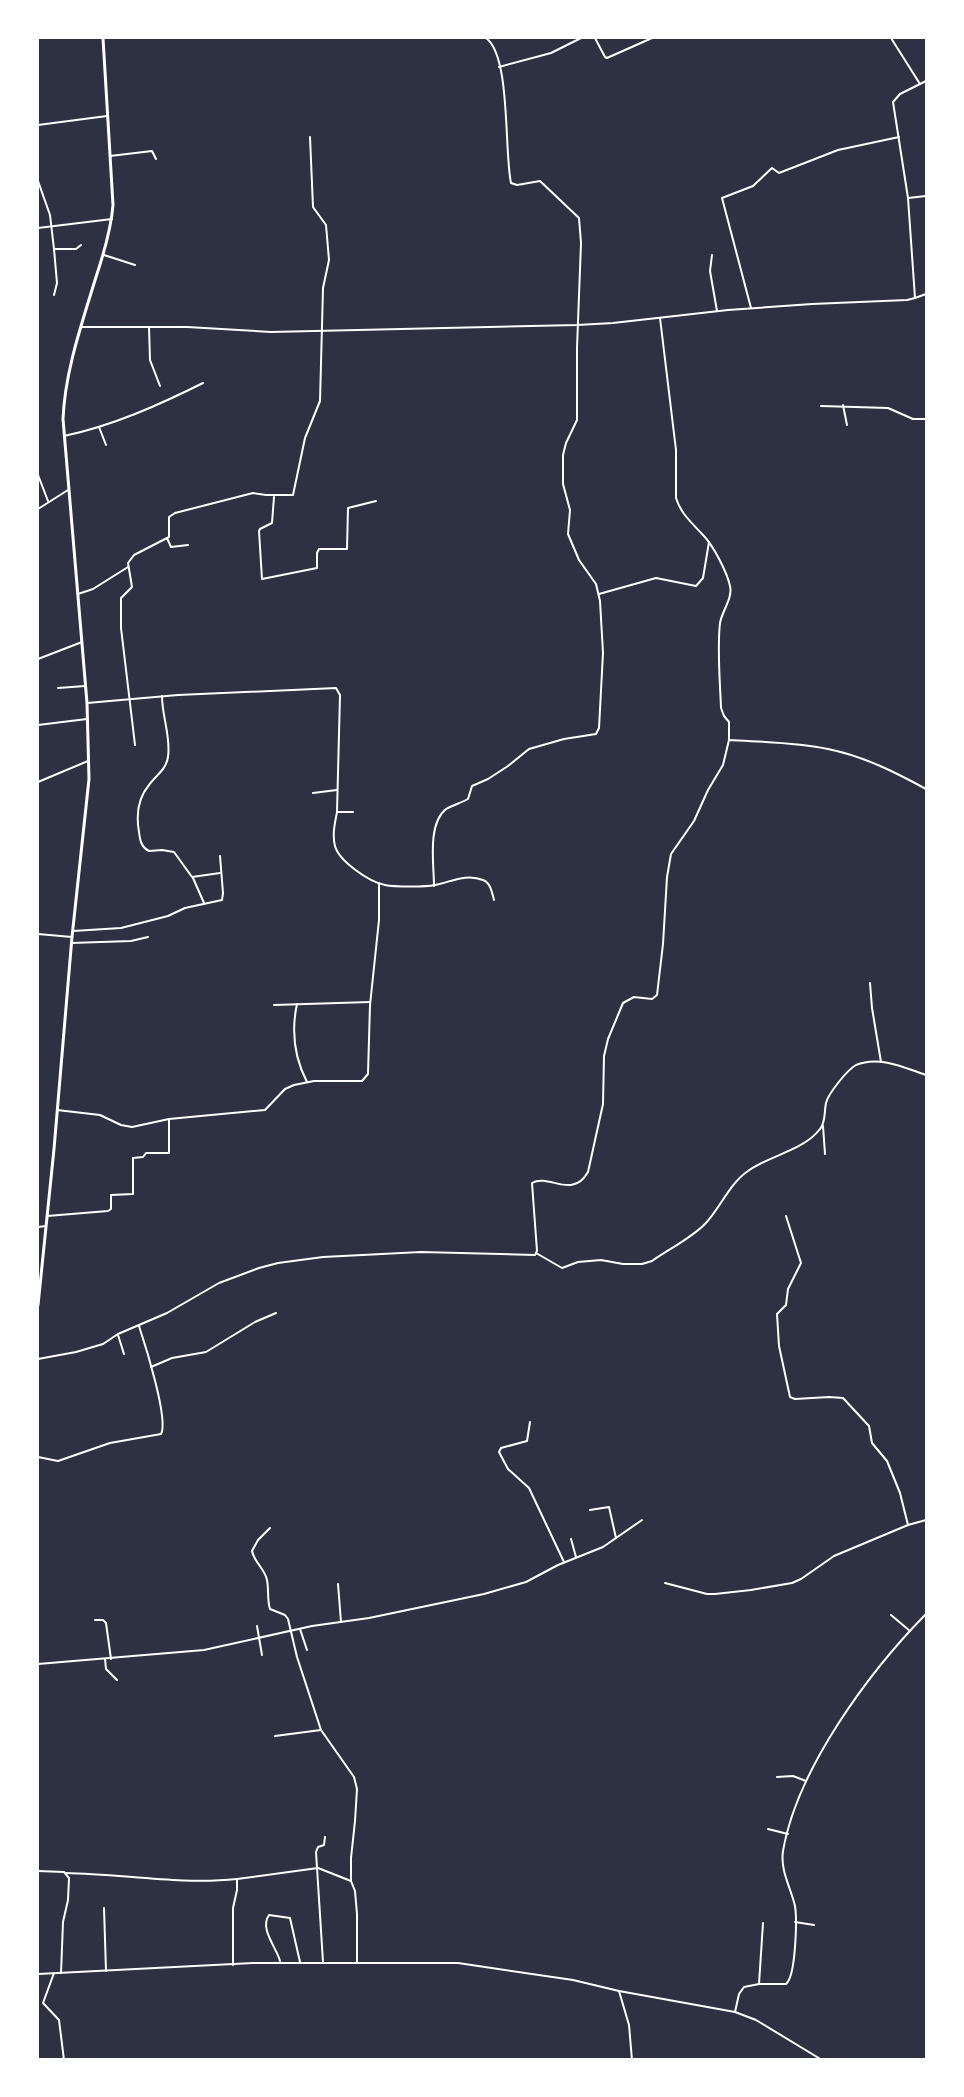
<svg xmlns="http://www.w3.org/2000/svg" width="964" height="2097" font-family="'Noto Serif',serif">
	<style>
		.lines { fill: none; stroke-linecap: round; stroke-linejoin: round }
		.minor { stroke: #fff; stroke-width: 2 }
		.tertiary { stroke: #fff; stroke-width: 2 }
		.trunk { stroke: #fff; stroke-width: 3 }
	</style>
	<rect width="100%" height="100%" fill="#2d3142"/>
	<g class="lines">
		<g class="minor">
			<polyline points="595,38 605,57 607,58 652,38"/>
			<polyline points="891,38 920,84"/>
			<polyline points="499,67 551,53 581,38"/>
			<polyline points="38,125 107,116"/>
			<polyline points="110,156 152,151 156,159"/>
			<polyline points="38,181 50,215 54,249 76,249 81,245"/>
			<polyline points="908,198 926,196"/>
			<polyline points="38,228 112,219"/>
			<polyline points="54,249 57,283 54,295"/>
			<polyline points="104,255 135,265"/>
			<polyline points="712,255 710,271 717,311"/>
			<polyline points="915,298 926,294"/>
			<polyline points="751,308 722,198 753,186 772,168 779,173 838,150 899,137"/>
			<path d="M660 318 676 450V498C681 514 692 523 703 535 713 545 727 572 730 586 733 598 722 611 720 623 717 649 720 681 721 708L724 716 729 722V740"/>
			<polyline points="149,327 150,360 160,386"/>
			<polyline points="843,405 847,425"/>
			<polyline points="821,406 888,408 913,419 926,419"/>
			<polyline points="99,427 106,445"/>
			<path d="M64 436C112 426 159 405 203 383"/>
			<polyline points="38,475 48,501"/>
			<polyline points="274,497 272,523 260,529 259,531 262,579 317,568 317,553 319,549 347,549 348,508 376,501"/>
			<polyline points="38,509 68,490"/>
			<polyline points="167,538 171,547 188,545"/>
			<polyline points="78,594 93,589 128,567"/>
			<polyline points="599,594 656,578 696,586 703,578 709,542"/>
			<polyline points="38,659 82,642"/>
			<polyline points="58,688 85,686"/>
			<path d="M162 696C162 717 171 736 168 757 166 770 156 775 149 785 138 798 136 815 139 832 140 840 141 847 149 851L162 850 174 852 192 877 220 873"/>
			<path d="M87 703 178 695 336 688 340 695 337 812C335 823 332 834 335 846 339 861 369 882 385 885 394 887 426 887 435 885 451 882 466 873 483 880 491 883 492 893 494 900"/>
			<polyline points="38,725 87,719"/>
			<polyline points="135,745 121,628 121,598 132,587 128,563 134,555 169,537 169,517 175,513 253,493 266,495 293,495 305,438 320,401 323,288 329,260 326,225 313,207 310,137"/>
			<polyline points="38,782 88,761"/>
			<polyline points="313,793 337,790"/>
			<polyline points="337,812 353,812"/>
			<polyline points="193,878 204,903"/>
			<path d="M434 886C434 865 427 824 446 809 453 805 461 803 468 799L472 786 488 779 508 766 529 749 564 739 596 734 599 728 603 653 600 601 596 584 579 560 568 534 570 510 563 484V455L566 443 577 420V348L581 243 579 218 540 181 517 185 511 183C504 151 511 56 486 38"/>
			<polyline points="73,931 121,928 168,916 185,908 222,900 223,893 220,856"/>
			<polyline points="38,934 72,937"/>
			<polyline points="71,943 131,941 148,937"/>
			<polyline points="870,983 872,1008 881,1062"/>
			<path d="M297 1004C291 1032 294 1057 307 1082"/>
			<polyline points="274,1005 370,1002"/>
			<polyline points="57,1110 100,1115 121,1125 132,1127 169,1119 265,1110 285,1089 294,1085 314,1081 362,1081 368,1074 370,1005 379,920 379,883"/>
			<polyline points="823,1126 825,1154"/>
			<polyline points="47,1216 108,1211 111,1209 111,1195 133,1194 133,1158 143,1157 146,1153 169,1153 169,1119"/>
			<polyline points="786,1216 801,1263 788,1289 786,1305 777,1314 779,1346 790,1397 795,1399 829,1397 843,1398 869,1426 872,1443 887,1461 900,1493 908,1525 926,1520"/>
			<polyline points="38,1227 46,1226"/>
			<path d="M536 1253 562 1268 578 1262 601 1260 623 1264H642L652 1261C669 1249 690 1239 705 1224 721 1207 729 1184 748 1171 770 1155 803 1151 820 1129 826 1122 824 1112 826 1103 828 1094 847 1070 856 1065 879 1055 905 1068 926 1075"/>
			<polyline points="118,1335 124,1354"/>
			<path d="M38 1359 76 1352 103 1344 118 1334 167 1313 219 1283 259 1268 278 1263 323 1257 421 1252 535 1255 537 1251 532 1183C549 1173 572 1200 588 1172L603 1104 604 1056 608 1039 623 1003 634 997 652 999 657 995 663 944 667 877 671 854 694 821 708 790 723 765 729 740C761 742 795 742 828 749 863 756 895 772 926 789"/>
			<polyline points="151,1367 172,1358 206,1352 255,1322 276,1313"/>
			<polyline points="530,1422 527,1441 501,1448 499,1452 508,1469 529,1488 564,1562"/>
			<path d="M38 1457 58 1461 110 1443 161 1434C169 1420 145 1344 139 1326"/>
			<polyline points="590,1510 609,1507 616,1538"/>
			<path d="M270 1528 258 1540 252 1551C254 1562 265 1569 267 1580 269 1590 267 1600 270 1609L285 1615 288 1619 297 1657 321 1730 354 1777 357 1789 355 1821 351 1858V1881L355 1891 357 1914V1962"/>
			<polyline points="571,1539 576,1557"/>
			<polyline points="665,1583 707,1594 715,1594 751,1590 792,1583 801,1579 834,1556 908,1525"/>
			<polyline points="338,1584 341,1622"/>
			<polyline points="891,1615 910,1631"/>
			<polyline points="95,1620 103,1620 106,1623 111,1659"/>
			<polyline points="257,1626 262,1655"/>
			<polyline points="300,1629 307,1650"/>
			<polyline points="105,1659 106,1669 117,1680"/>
			<polyline points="38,1664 204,1650 312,1626 369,1618 484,1594 526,1582 558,1565 603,1547 642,1520"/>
			<polyline points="275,1736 321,1730"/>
			<polyline points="777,1777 793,1776 806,1781"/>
			<polyline points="768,1829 788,1834"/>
			<polyline points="38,1871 64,1872 69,1878 68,1900 63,1922 61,1973"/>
			<path d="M66 1873C123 1874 180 1885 237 1879"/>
			<polyline points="104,1908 106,1971"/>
			<polyline points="795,1922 814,1925"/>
			<path d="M280 1961C277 1948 259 1929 269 1915L290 1918 300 1962"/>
			<polyline points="323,1962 316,1852 318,1847 324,1845 325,1837"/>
			<polyline points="233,1965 233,1908 237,1890 237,1879 318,1868 351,1881"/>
			<polyline points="54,1973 43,2003 59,2020 64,2060"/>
			<polyline points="38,1974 253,1963 458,1963 573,1980 619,1991 735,2012 756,2020 822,2060"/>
			<polyline points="759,1984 763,1923"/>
			<polyline points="619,1991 629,2025 632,2060"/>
			<path d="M735 2012 739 1994 744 1987 759 1984H786C796 1976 797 1919 795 1906 791 1888 780 1871 783 1851 797 1769 869 1672 926 1614"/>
		</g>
		<polyline class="tertiary" points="81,327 187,327 271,332 577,325 613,323 728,310 812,304 907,300 915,298 908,198 893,102 900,94 926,81"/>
		<path class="trunk" d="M38 1305 54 1149 72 937 89 779 87 703 63 419C65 371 82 323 96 277 104 253 111 230 113 205L103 38"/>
	</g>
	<rect width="964" height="2097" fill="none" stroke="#ffffff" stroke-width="78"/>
</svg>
